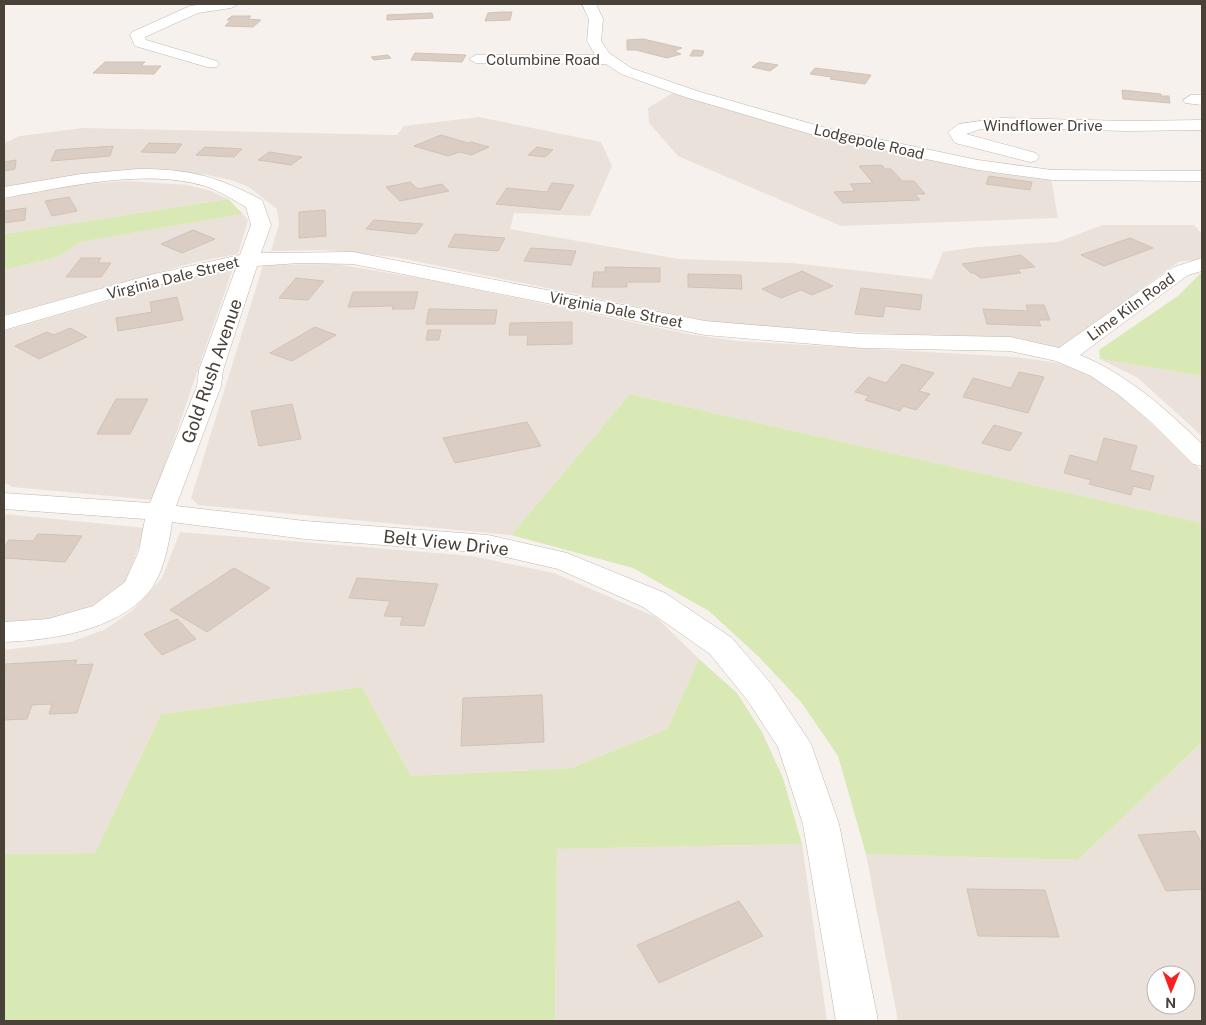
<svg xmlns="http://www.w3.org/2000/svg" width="1206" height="1025" font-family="'Public Sans',sans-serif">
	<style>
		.residential { fill: #eae2da; fill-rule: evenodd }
		.green { fill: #d9e9b6 }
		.building { fill: #dacec4; stroke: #d2c2b4 }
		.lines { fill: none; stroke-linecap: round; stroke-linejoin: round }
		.minor-casing { stroke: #c1b8ae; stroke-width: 1 }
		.minor { fill: #fff; fill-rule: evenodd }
		.labels { text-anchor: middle; stroke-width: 4; stroke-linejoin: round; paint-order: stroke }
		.far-street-label { font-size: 15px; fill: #4a4139; stroke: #fff }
		.street-label { font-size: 18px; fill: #4a4139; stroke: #fff }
	</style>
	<rect width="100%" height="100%" fill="#f6f1ec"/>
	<g class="residential">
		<polygon points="676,91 842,139 1051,178 1058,218 841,226 678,156 649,123 648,108"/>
		<polygon points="479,117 601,142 612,166 590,216 514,213 510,229 679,259 792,263 932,279 943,252 976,247 1058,242 1102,225 1194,225 1202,234 1202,259 1178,262 1061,348 1013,340 781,328 713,322 395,257 323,250 271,251 279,224 277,209 249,187 231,180 203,174 128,170 90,173 4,188 4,143 20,136 83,128 397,135 404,126"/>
		<polygon points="126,181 188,185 211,191 228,199 4,234 4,199 75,185"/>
		<polygon points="243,214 248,220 238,254 196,262 4,315 4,270 57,257 79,242"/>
		<polygon points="336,264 430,280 688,334 737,341 1016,357 1058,363 1096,376 1123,397 1202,471 1202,523 630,394 511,535 198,505 191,498 263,265"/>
		<polygon points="233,268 153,500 12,487 4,482 4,331 180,280"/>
		<polygon points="1100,359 1202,376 1202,436 1138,378"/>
		<polygon points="4,514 146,528 124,586 89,613 51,623 4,626"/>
		<polygon points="180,532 472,556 554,573 656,617 699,659 667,729 571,768 411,776 362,687 161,714 95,853 4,854 4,650 70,642 104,630 133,610 162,578"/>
		<path d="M1202 742V1021H898L866 854 1078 860ZM1156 975H1186V1005H1156Z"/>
		<polygon points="802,844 827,1021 555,1021 557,849"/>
	</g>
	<g class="green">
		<polygon points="228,199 243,214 80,242 57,257 4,270 4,234"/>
		<polygon points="1202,272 1202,376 1100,359 1099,350 1178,296"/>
		<polygon points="630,394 1202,523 1202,742 1078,860 866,854 838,756 801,702 759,657 709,611 633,568 511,535"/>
		<polygon points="699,659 737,693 762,732 783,778 802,844 557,849 555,1021 4,1021 4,854 95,853 161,714 362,687 411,776 571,768 667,729"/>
	</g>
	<g class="building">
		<polygon points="502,12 512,12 510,20 485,21 488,13"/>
		<polygon points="432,13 433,18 387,20 387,15"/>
		<polygon points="232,16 251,16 248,19 261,20 253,27 225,26 231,20 227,20"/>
		<polygon points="643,39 682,48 674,51 681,54 667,58 636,50 627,50 627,40"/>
		<polygon points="693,50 704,51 702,56 690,56"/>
		<polygon points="415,53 466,55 462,62 411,60"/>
		<polygon points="388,55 391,58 374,60 371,57"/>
		<polygon points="105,62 145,62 141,66 161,66 154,74 93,73"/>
		<polygon points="759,62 778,65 770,71 752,67"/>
		<polygon points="815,68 871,75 865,84 830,79 832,77 810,74"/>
		<polygon points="1122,90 1161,94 1161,96 1169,96 1170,103 1123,99"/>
		<polygon points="441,135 468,143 471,142 489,147 471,155 460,152 448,156 414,146"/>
		<polygon points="149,143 182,144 175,153 141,152"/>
		<polygon points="113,146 110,156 51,161 56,150"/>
		<polygon points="205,147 242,149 234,157 196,155"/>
		<polygon points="537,147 553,150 545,157 528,155"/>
		<polygon points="269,152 302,157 291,165 258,160"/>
		<polygon points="16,160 15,169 4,171 4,162"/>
		<polygon points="882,165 885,169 891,169 902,181 914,181 925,194 915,194 920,200 843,203 834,192 855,191 850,184 873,183 859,166"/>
		<polygon points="989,176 1032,182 1030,190 986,184"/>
		<polygon points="410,182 418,189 442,184 449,191 400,201 386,187"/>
		<polygon points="552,183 574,185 560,210 496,204 507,188 547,192"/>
		<polygon points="69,197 77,211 52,216 45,201"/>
		<polygon points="26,208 25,220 4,223 4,211"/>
		<polygon points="325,210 326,236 299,238 299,212"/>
		<polygon points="374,220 423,224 415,234 366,229"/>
		<polygon points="193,230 215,239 182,253 161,244"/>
		<polygon points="455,234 505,238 498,251 448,247"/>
		<polygon points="1130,238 1153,248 1104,266 1081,255"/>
		<polygon points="531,248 576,251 571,265 524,261"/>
		<polygon points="1021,255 1035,267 1017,269 1021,273 981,278 974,273 971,273 962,264"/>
		<polygon points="81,258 101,258 98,263 111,263 101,277 66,277"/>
		<polygon points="605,267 660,268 660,282 627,282 627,287 592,287 594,272 605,272"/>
		<polygon points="802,271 833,286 812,295 801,290 781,298 762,289"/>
		<polygon points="688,274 741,275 742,289 688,287"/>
		<polygon points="296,278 324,281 308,300 279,298"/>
		<polygon points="861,288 922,295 920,310 885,306 883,317 855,314"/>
		<polygon points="353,292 418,292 414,309 392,309 393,306 348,307"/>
		<polygon points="177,297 183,320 118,331 116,318 152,312 150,302"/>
		<polygon points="1026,305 1044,305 1050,320 1038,320 1041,326 987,324 983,309 1028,311"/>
		<polygon points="429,309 497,310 495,324 426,324"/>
		<polygon points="572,322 572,344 527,345 528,335 509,335 510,323"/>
		<polygon points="315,327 336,335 292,361 270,353"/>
		<polygon points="70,328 87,337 39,359 15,346 47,332 54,335"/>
		<polygon points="428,330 441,330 439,340 426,340"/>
		<polygon points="902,364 934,373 919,391 930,394 916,410 903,406 900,411 865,400 869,396 855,392 868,377 886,383"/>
		<polygon points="1019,372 1044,377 1028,413 963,397 973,378 1011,388"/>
		<polygon points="116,399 148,399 130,434 97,434"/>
		<polygon points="292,404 301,439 259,446 251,411"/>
		<polygon points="527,422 541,446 455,463 443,438"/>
		<polygon points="994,425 1022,433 1010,451 982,443"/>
		<polygon points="1104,438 1137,446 1130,470 1154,476 1150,490 1133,486 1131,495 1089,484 1091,480 1064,473 1070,455 1097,462"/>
		<polygon points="38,534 82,536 65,562 4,558 4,547 9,540 33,541"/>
		<polygon points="234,568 270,588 207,632 170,610"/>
		<polygon points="357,578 438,584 424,626 400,625 403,617 384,616 390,601 349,598"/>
		<polygon points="177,619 196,639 162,655 144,634"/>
		<polygon points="77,660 75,665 93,664 77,713 49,714 52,704 32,705 27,719 4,720 5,664"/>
		<polygon points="542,695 544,742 461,746 463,698"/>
		<polygon points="1195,831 1202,844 1202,889 1166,891 1138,835"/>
		<polygon points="967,889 1045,890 1059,937 978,936"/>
		<polygon points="739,901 763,936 659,983 637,945"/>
	</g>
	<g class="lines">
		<g class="minor-casing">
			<g id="minor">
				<polygon points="204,4 238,4 231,8 198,13 145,37 146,40 217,61 219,64 217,67 207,67 135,46 130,35 132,32 190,6"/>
				<polygon points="582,4 596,4 603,19 601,41 609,53 631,68 697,91 826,128 978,160 1052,170 1202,171 1202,181 1052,180 978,170 817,136 685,97 621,74 606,64 476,63 469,59 476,55 595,55 587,41 589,19"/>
				<polygon points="1191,95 1202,95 1202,105 1185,103 1183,100"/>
				<polygon points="1002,118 1128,121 1202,120 1202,130 1128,131 1002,128 981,129 966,134 1036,153 1039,157 1036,161 1030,162 955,143 948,132 959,124"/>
				<path d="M138 169C190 169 216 176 262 200L271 225 261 253 353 252 705 321 862 334 1010 337 1059 348 1174 267 1202 258V271L1188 275 1080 355C1128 375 1165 408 1202 444V466L1193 464 1152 423 1119 395 1091 376 1056 361 1010 351 862 348 705 335 353 264 299 263 257 266 223 370 221 386 176 506 305 521 488 535 567 553 665 593 732 638 772 685 811 744 839 824 878 1021H836L803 824 778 747 748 701 710 654 643 607 558 569 488 553 305 539 172 522C169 544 163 576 148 593 115 631 51 640 4 642V622L48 619 93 606 125 582 139 551 145 519 4 509V493L150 503 197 386 199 370 236 268 165 283 4 330V316L150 275 240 255 251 225 246 207C233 200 220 191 205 186 144 168 66 187 4 198V187L81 174Z"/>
			</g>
		</g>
		<use href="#minor" class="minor"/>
	</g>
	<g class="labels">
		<g class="far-street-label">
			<text x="543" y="65">Columbine Road</text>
			<text x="1043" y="131">Windflower Drive</text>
			<text transform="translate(869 142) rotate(13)" y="5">Lodgepole Road</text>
			<text transform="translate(173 278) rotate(-14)" y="5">Virginia Dale Street</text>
			<text transform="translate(1131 307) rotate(-36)" y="5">Lime Kiln Road</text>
			<text transform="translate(616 310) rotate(11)" y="5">Virginia Dale Street</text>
		</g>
		<g class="street-label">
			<text transform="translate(212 371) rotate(-71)" y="6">Gold Rush Avenue</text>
			<text transform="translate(446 543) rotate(6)" y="6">Belt View Drive</text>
		</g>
	</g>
	<rect width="1206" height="1025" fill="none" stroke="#4a4139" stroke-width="10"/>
	<g transform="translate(1171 990) rotate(181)"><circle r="24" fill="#ffffff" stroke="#b7b3b0"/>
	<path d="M0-4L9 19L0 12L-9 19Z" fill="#f82121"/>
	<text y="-8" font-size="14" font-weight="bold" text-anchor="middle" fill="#4a4139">N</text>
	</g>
</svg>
